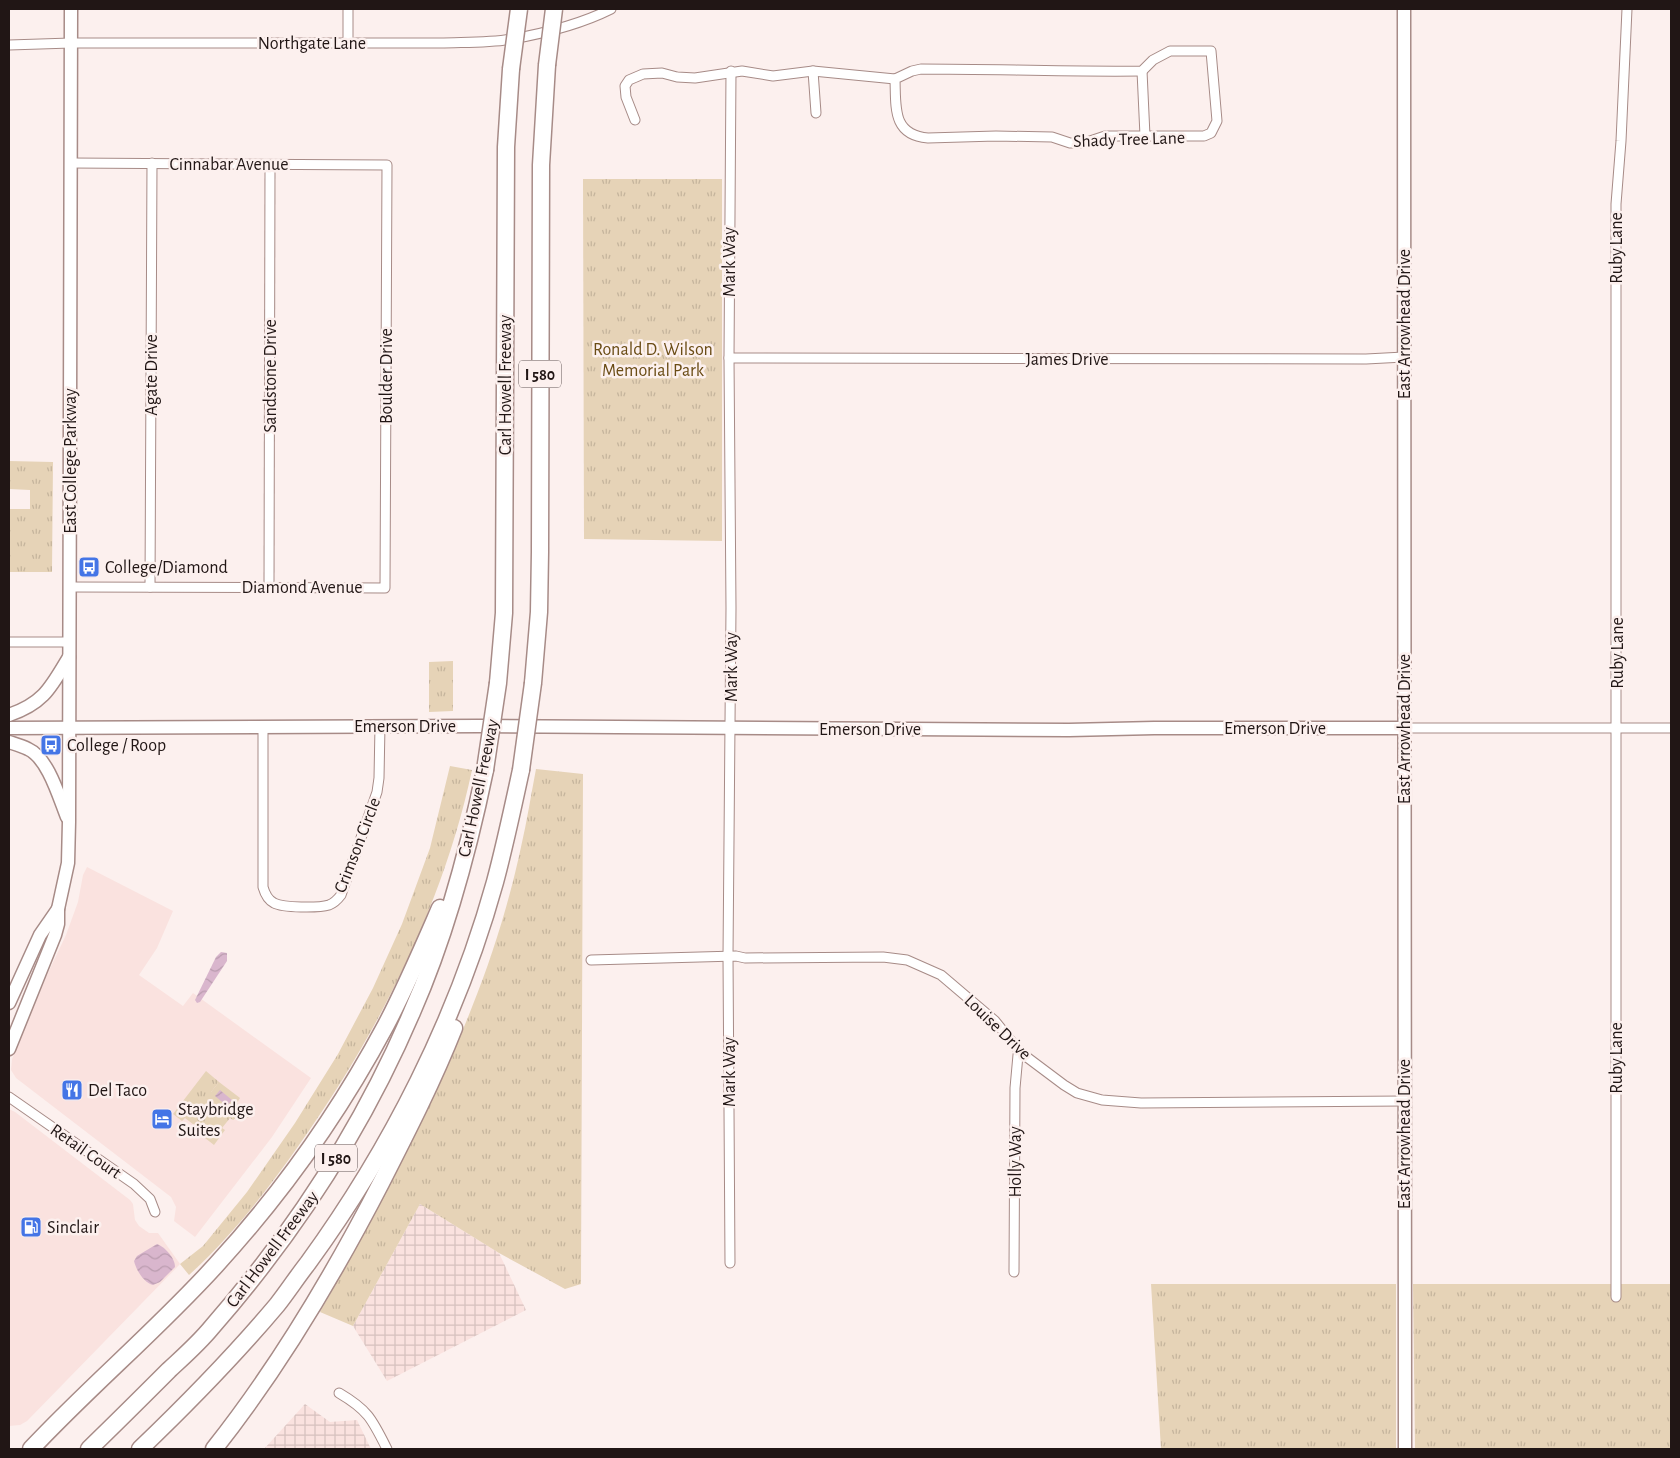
<svg xmlns="http://www.w3.org/2000/svg" width="1680" height="1458" font-family="'Alegreya Sans',sans-serif">
	<style>
		.built { fill: #fae2df }
		.industrial { fill: url(#industrial-grid) }
		.grass { fill: url(#grass-tufts) }
		.pitch { fill: #e6d3b7 }
		.water { fill: url(#water-waves) }
		.lines { fill: none; stroke-linecap: round; stroke-linejoin: round }
		.street-casing { stroke: #a78b87; stroke-width: 11 }
		.secondary-casing { stroke: #a78b87; stroke-width: 15 }
		.highway-casing { stroke: #a78b87; stroke-width: 19 }
		.street { stroke: #fff; stroke-width: 9 }
		.secondary { stroke: #fff; stroke-width: 12 }
		.highway { stroke: #fff; stroke-width: 16 }
		.highway-bridge-casing { stroke: #a78b87; stroke-width: 19; stroke-linecap: butt }
		.highway-bridge { stroke: #fff; stroke-width: 16 }
		.labels { text-anchor: middle; stroke-width: 5; stroke-linejoin: round; paint-order: stroke }
		.shield { fill: #fcf0ee; stroke: #635756; stroke-width: 1 }
		.shield-label { font-size: 16px; font-weight: bold; fill: #211615 }
		.street-label { font-size: 18px; fill: #211615; stroke: #fcf0ee }
		.park-label { font-size: 18px; fill: #6a4c15; stroke: #fcf0ee }
		.poi-label { font-size: 18px; fill: #211615; stroke: #fcf0ee; text-anchor: start }
	</style>
	<defs>
		<pattern id="industrial-grid" width="8" height="8" patternUnits="userSpaceOnUse" patternTransform="scale(1.25)"><rect width="8" height="8" fill="#fae2df"/><path d="M0 4h8M4 0v8" fill="none" stroke="#d6c1be"/></pattern>
		<pattern id="grass-tufts" width="24" height="20" patternUnits="userSpaceOnUse" patternTransform="scale(1.25)"><rect width="24" height="20" fill="#e6d3b7"/><path d="M3 7l-1-3M5 7V3M7 7l1-3M15 17l-1-3M17 17v-4M19 17l1-3" fill="none" stroke="#c5b49c"/></pattern>
		<pattern id="water-waves" width="16" height="10" patternUnits="userSpaceOnUse" patternTransform="scale(1.25)"><rect width="16" height="10" fill="#d9b6cd"/><path d="M0 5q4-4 8 0t8 0" fill="none" stroke="#ba9caf"/></pattern>
	</defs>
	<rect width="100%" height="100%" fill="#fcf0ee"/>
	<g class="built">
		<polygon points="87,867 173,911 157,948 139,975 183,1006 193,993 311,1078 272,1137 195,1237 174,1221 176,1207 171,1197 16,1078 11,1070 12,1059 46,977 66,935 78,902 83,875"/>
		<polygon points="9,1109 15,1112 130,1200 133,1204 135,1220 139,1226 149,1233 158,1233 180,1264 27,1421 20,1425 9,1426"/>
	</g>
	<g class="industrial">
		<polygon points="420,1204 499,1253 526,1310 387,1381 353,1326"/>
		<polygon points="305,1404 330,1422 357,1420 371,1449 264,1449"/>
	</g>
	<g class="grass">
		<polygon points="583,179 722,179 722,541 584,539"/>
		<polygon points="9,461 53,462 52,572 9,572 9,509 30,509 30,490 9,489"/>
		<polygon points="453,661 453,711 429,712 429,662"/>
		<path d="M450 766 472 770C443 906 378 1033 299 1145 266 1192 231 1237 189 1275L180 1264 203 1246 247 1192 295 1123 338 1054 373 988 402 924 430 848Z"/>
		<path d="M536 769 583 774 581 1284 565 1289 499 1253 420 1204 353 1326 320 1312C376 1213 431 1113 472 1007 492 958 510 899 521 847 527 821 531 795 536 769Z"/>
		<polygon points="206,1071 219,1082 211,1092 212,1100 235,1118 233,1120 230,1118 222,1128 225,1130 214,1145 205,1138 207,1135 185,1118 182,1121 173,1114"/>
		<polygon points="1151,1284 1396,1284 1396,1449 1161,1449"/>
		<polygon points="1413,1284 1671,1284 1671,1449 1415,1449"/>
	</g>
	<polygon class="pitch" points="219,1082 240,1098 237,1103 251,1114 248,1118 239,1112 235,1118 211,1100 211,1092"/>
	<g class="water">
		<polygon points="221,952 227,953 227,961 200,1002 197,1003 195,1000 216,957"/>
		<polygon points="220,1090 232,1100 227,1106 215,1096"/>
		<path d="M157 1244C165 1247 175 1258 175 1267L160 1282 153 1285C144 1283 136 1270 134 1261L137 1256Z"/>
	</g>
	<g class="lines">
		<g class="street-casing">
			<g id="street">
				<polyline points="348,9 348,43"/>
				<path d="M9 45 71 43H440C464 42 489 43 512 39 546 33 581 24 611 9"/>
				<path d="M1170 51H1211L1217 121 1211 133 1204 136H1105L1084 143H1070L1052 137 996 136 928 138C892 135 896 107 895 79L912 71 921 69C995 69 1068 72 1142 71L1153 60Z"/>
				<polyline points="813,71 816,113"/>
				<polyline points="1142,71 1145,136"/>
				<polyline points="635,120 626,97 625,86 629,80 643,74 662,73 677,77 695,78 742,71 773,76 813,71 895,79"/>
				<polyline points="729,358 1366,359 1404,357"/>
				<polyline points="69,587 385,588 387,165 71,163"/>
				<polyline points="150,587 152,163"/>
				<polyline points="269,587 270,165"/>
				<polyline points="9,642 69,642"/>
				<path d="M263 727V887C265 894 268 900 274 903 283 908 319 908 329 905 334 903 338 899 341 895L377 792 379 778 380 726"/>
				<polyline points="1404,728 1671,728"/>
				<polyline points="591,960 736,956 745,958 883,957 907,960 941,975 995,1021 1020,1052 1064,1085 1077,1093 1102,1100 1141,1103 1404,1101"/>
				<polyline points="9,1097 134,1184 150,1199 155,1212"/>
				<polyline points="730,1263 728,956 731,608 729,358 731,71"/>
				<polyline points="1014,1272 1015,1088 1018,1055 1020,1052"/>
				<polyline points="1616,1297 1616,204 1621,141 1627,9"/>
				<path d="M339 1393C368 1410 372 1419 387 1449"/>
			</g>
		</g>
		<g class="secondary-casing">
			<g id="secondary">
				<polyline points="1404,9 1405,1449"/>
				<path d="M9 715C44 703 51 687 69 657"/>
				<polyline points="9,728 479,726 1069,730 1154,728 1404,728"/>
				<path d="M9 742C15 744 22 746 28 749 48 758 59 797 67 817"/>
				<polyline points="9,1003 40,935 58,909"/>
				<polyline points="9,1049 55,935 58,924 58,909 68,863 69,822 71,9"/>
			</g>
		</g>
		<g class="highway-casing">
			<g id="highway">
				<polyline points="498,683 504,613 506,147 511,69"/>
				<polyline points="533,683 539,612 540,552 541,165 547,65"/>
				<path d="M31 1449C90 1386 157 1330 216 1265 282 1193 340 1111 386 1025 406 987 423 947 440 908"/>
				<path d="M89 1449C116 1423 143 1396 169 1370 184 1356 199 1343 212 1327 294 1233 363 1127 412 1012 446 935 468 852 485 770"/>
				<path d="M140 1449C188 1403 234 1356 277 1305 288 1291 297 1277 308 1263 391 1149 457 1019 495 882 505 845 513 807 521 770"/>
				<path d="M214 1449C279 1367 333 1276 381 1183 407 1132 433 1081 454 1028"/>
			</g>
		</g>
		<use href="#street" class="street"/>
		<use href="#secondary" class="secondary"/>
		<use href="#highway" class="highway"/>
		<g class="highway-bridge-casing">
			<g id="highway-bridge">
				<polyline points="547,65 554,9"/>
				<polyline points="511,69 519,9"/>
				<polyline points="485,770 498,683"/>
				<polyline points="521,770 533,683"/>
			</g>
		</g>
		<use href="#highway-bridge" class="highway-bridge"/>
	</g>
	<defs>
		<g id="bus-square" transform="scale(1.125)"><rect x="-9" y="-9" width="18" height="18" rx="4" fill="#4475e6" stroke="#fcf0ee"/><path d="M-5-6H5V4H4V6H2V4H-2V6H-4V4H-5ZM-3.5-4V0h7V-4ZM-3.5 1.2v1.5H-2V1.2ZM2 1.2v1.5H3.5V1.2Z" fill="#fff"/></g>
		<g id="restaurant-square" transform="scale(1.125)"><rect x="-9" y="-9" width="18" height="18" rx="4" fill="#4475e6" stroke="#fcf0ee"/><path d="M-5-6h1v4h1v-4h1v4h1v-4h1v5L-1.5 .5V6h-2V.5L-5-1ZM5-6V6H3V1.5H1.5Q1.5-4 5-6Z" fill="#fff"/></g>
		<g id="hotel-square" transform="scale(1.125)"><rect x="-9" y="-9" width="18" height="18" rx="4" fill="#4475e6" stroke="#fcf0ee"/><path d="M-6-4.5h1.5V1H6V5H4.5V3h-9V5H-6ZM-4 0a1.8 1.8 0 1 1 3.6 0ZM.5 0V-2.5h3Q6-2.5 6 0Z" fill="#fff"/></g>
		<g id="fuel-square" transform="scale(1.125)"><rect x="-9" y="-9" width="18" height="18" rx="4" fill="#4475e6" stroke="#fcf0ee"/><path d="M-5.5-6h7V0h2V4h1.3V-2.5L3-4.5l.8-.8L6-3V5H2.5V1h-1V6h-7ZM-4.2-4.7v3.2H.2V-4.7Z" fill="#fff"/></g>
	</defs>
	<g fill-rule="evenodd">
		<use href="#bus-square" x="89" y="567"/>
		<use href="#bus-square" x="51" y="745"/>
		<use href="#restaurant-square" x="72" y="1090"/>
		<use href="#hotel-square" x="162" y="1119"/>
		<use href="#fuel-square" x="31" y="1227"/>
	</g>
	<g class="labels">
		<g class="shield">
			<rect x="519" y="360.5" width="42" height="27" rx="4"/>
			<rect x="315" y="1144.5" width="42" height="27" rx="4"/>
		</g>
		<g class="shield-label">
			<text x="540" y="380">I 580</text>
			<text x="336" y="1164">I 580</text>
		</g>
		<g class="street-label">
			<text x="312" y="49">Northgate Lane</text>
			<text transform="translate(1129 139) rotate(-2)" y="6">Shady Tree Lane</text>
			<text x="229" y="170">Cinnabar Avenue</text>
			<text transform="translate(1616 248) rotate(-90)" y="6">Ruby Lane</text>
			<text transform="translate(729 262) rotate(-90)" y="6">Mark Way</text>
			<text transform="translate(1404 324) rotate(-90)" y="6">East Arrowhead Drive</text>
			<text x="1067" y="365">James Drive</text>
			<text transform="translate(151 375) rotate(-90)" y="6">Agate Drive</text>
			<text transform="translate(270 376) rotate(-90)" y="6">Sandstone Drive</text>
			<text transform="translate(386 376) rotate(-90)" y="6">Boulder Drive</text>
			<text transform="translate(505 385) rotate(-90)" y="6">Carl Howell Freeway</text>
			<text transform="translate(70 461) rotate(-90)" y="6">East College Parkway</text>
			<text x="302" y="593">Diamond Avenue</text>
			<text transform="translate(1617 653) rotate(-90)" y="6">Ruby Lane</text>
			<text transform="translate(731 667) rotate(-90)" y="6">Mark Way</text>
			<text x="405" y="732">Emerson Drive</text>
			<text x="1275" y="734">Emerson Drive</text>
			<text x="870" y="735">Emerson Drive</text>
			<text transform="translate(1404 729) rotate(-90)" y="6">East Arrowhead Drive</text>
			<text transform="translate(478 788) rotate(-78)" y="6">Carl Howell Freeway</text>
			<text transform="translate(357 845) rotate(-69)" y="6">Crimson Circle</text>
			<text transform="translate(998 1027) rotate(44)" y="6">Louise Drive</text>
			<text transform="translate(1616 1058) rotate(-90)" y="6">Ruby Lane</text>
			<text transform="translate(729 1072) rotate(-90)" y="6">Mark Way</text>
			<text transform="translate(1404 1134) rotate(-90)" y="6">East Arrowhead Drive</text>
			<text transform="translate(86 1151) rotate(35)" y="6">Retail Court</text>
			<text transform="translate(1015 1162) rotate(-90)" y="6">Holly Way</text>
			<text transform="translate(272 1249) rotate(-53)" y="6">Carl Howell Freeway</text>
		</g>
		<g class="park-label">
			<text x="653" y="355">Ronald D. Wilson<tspan x="653" dy="21">Memorial Park</tspan></text>
		</g>
		<g class="poi-label">
			<text x="105" y="573">College/Diamond</text>
			<text x="67" y="751">College / Roop</text>
			<text x="88" y="1096">Del Taco</text>
			<text x="178" y="1115">Staybridge<tspan x="178" dy="21">Suites</tspan></text>
			<text x="47" y="1233">Sinclair</text>
		</g>
	</g>
	<rect width="1680" height="1458" fill="none" stroke="#211615" stroke-width="20"/>
</svg>
